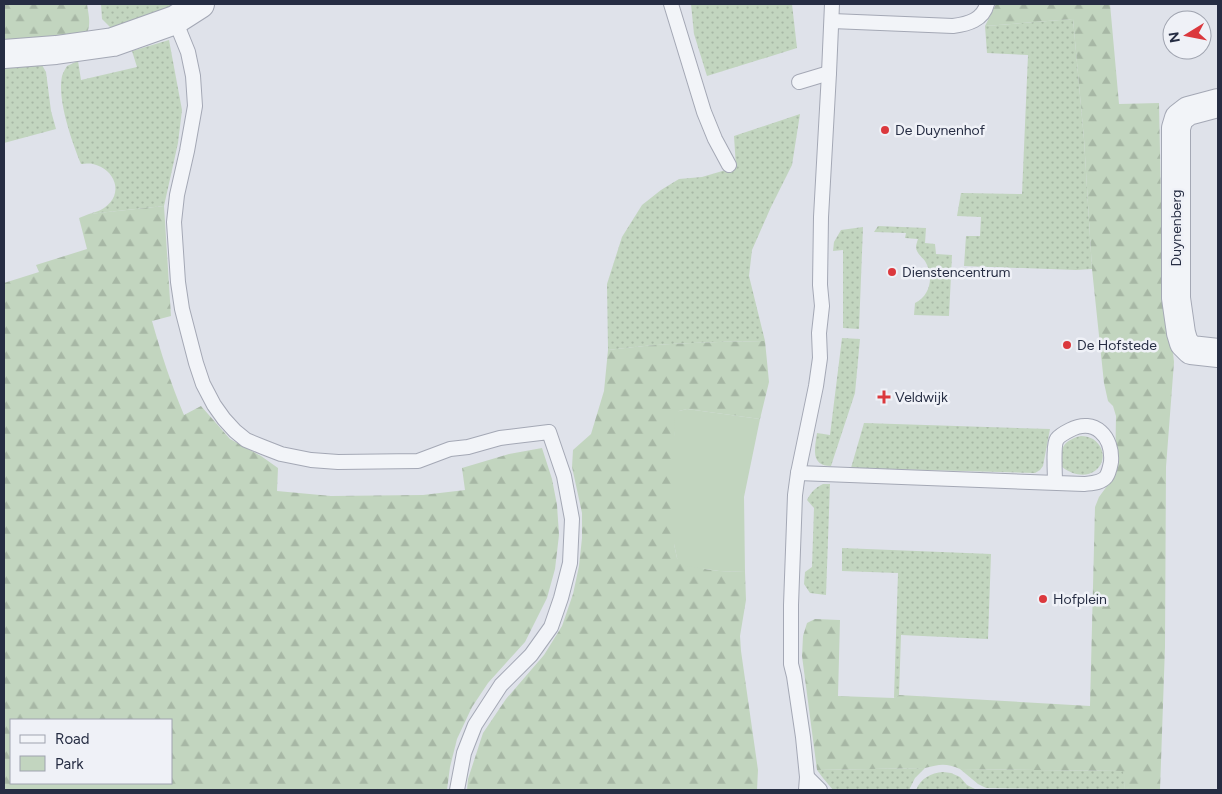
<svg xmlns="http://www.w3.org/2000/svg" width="1222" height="794" font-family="Figtree,sans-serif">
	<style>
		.green { fill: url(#green-dots) }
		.forest { fill: url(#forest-firs); fill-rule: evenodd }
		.pitch { fill: #c2d5bf }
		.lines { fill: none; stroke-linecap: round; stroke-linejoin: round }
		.service-casing { stroke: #a4a8b5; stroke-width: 16 }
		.minor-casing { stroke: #a4a8b5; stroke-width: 30 }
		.service { stroke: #f2f4f8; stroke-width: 14 }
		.minor { stroke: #f2f4f8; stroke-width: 28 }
		.poi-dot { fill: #db383d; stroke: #eff1f7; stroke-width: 2 }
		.labels { text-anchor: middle; stroke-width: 5; stroke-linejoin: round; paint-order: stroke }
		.poi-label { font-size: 14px; fill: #262d43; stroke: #eff1f7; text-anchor: start }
		.street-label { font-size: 14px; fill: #262d43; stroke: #eff1f7 }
	</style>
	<defs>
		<pattern id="green-dots" width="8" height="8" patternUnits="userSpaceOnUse" patternTransform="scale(1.25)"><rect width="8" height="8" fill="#c2d5bf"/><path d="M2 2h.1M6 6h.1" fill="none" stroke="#a7b7a5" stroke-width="1.8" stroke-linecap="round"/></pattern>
		<pattern id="forest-firs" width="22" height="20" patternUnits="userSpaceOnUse" patternTransform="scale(1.25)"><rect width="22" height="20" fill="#c2d5bf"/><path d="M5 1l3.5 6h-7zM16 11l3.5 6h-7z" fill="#a7b7a5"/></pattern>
	</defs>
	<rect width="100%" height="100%" fill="#dfe2ea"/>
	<g class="green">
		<polygon points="101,4 176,4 153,16 112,29 102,19"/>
		<polygon points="691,4 792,4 797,48 707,76 694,34"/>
		<polygon points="1073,19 1084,139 1092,269 1076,270 964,266 966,236 980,236 981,217 957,216 961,193 1022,194 1028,55 987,53 985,26"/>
		<path d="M169 40 182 110 178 143 164 206 89 214C94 212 100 211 104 208 125 194 115 169 93 164 89 163 84 164 81 164 72 142 57 100 62 76 63 73 65 69 67 66L78 61 81 80 137 67 132 51Z"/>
		<polygon points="36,63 42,65 46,72 51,111 56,129 4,143 4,64"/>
		<path d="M800 114 792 165 771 207 752 250 749 276 765 341C713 342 660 343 608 350L607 284 622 237 642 205 661 190 679 179 702 177 736 167 734 136Z"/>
		<path d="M878 226 926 228 925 243 935 244 936 254 952 255 949 316 914 315 915 303C931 295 934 276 925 261 922 257 916 253 916 247 916 245 917 242 918 239L905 238 906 233 874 232Z"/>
		<polygon points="863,227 859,329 843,328 843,250 833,251 834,242 841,230"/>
		<path d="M842 338 860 339 855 393 831 466C810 466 815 448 817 433L830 435Z"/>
		<polygon points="864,423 1050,429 1043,466 1040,470 1035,473 851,468"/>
		<path d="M1081 436C1085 436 1089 437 1093 439 1117 456 1093 490 1062 467 1058 450 1063 440 1081 436Z"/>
		<path d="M823 484H830L826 595 810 593 804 584 805 572 812 567 814 508 807 500C811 492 815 488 823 484Z"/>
		<polygon points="842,548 991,554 988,639 901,635 899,695 894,698 898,573 842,571"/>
		<polygon points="925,768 915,778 909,790 833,790 823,778 817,770"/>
		<polygon points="960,769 1124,771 1125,790 1037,790 1036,789 986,788 978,784"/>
		<path d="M943 772 951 773 960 777 967 785 977 790H916C921 778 931 773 943 772Z"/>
	</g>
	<g class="forest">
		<path d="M4 4H87C89 18 92 26 84 39L4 46Z"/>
		<path d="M996 4H1110L1119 104 1159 103 1162 252 1174 362 1166 467 1165 647 1160 790H1125L1123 771 960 769C946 763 940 764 925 768L817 770 802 656 803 636 807 623 815 619 840 620 838 696 894 698 899 695 1090 706 1095 507 1099 497 1115 475 1116 416 1113 406 1108 401 1104 383 1092 269 1084 139 1073 19 985 26Z"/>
		<path d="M164 206 171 316 152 321C161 353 171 384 184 415L201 406 230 439 261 456 278 468 277 491 331 496 423 495 465 490 462 468 509 454 542 448 552 479 557 505 559 535 555 569 547 598 525 642 488 683 472 707 457 739 450 767 447 790H4V283L39 272 36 265 87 249 79 218 89 214ZM11 720H171V783H11Z"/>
		<path d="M765 341 769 382 760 419 687 409 679 411 674 436V544L677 558 705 569 719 571 745 572 746 600 740 636 741 651 758 770 757 790H467L468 779 483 733 506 699 544 655 562 626 573 594 579 566 582 538V513L572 467 573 450 591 434 604 391 608 350C660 343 713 342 765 341Z"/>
	</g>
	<polygon class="pitch" points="687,409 760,419 744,497 745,572 719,571 685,566 677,558 674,544 674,436 675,417 679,411"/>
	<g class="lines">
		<g class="service-casing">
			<g id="service">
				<polyline points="671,4 704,112 715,139 729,165"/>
				<polyline points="175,20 188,52 193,76 195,106 187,151 177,195 174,222 178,282 182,309 196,363 203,384 214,405 224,419 235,431 246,440 263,447 281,454 311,460 338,462 418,461 450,449 468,447 500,438 549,432 564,476 572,519 570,563 561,598 551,627 531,655 501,685 475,725 464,753 457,790"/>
				<path d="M832 21 953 26C968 24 983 20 987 4"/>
				<polyline points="799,82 829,73"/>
				<path d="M798 473 1084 484C1092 483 1101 483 1106 477 1109 473 1110 467 1111 462 1113 437 1095 417 1070 430 1066 432 1060 435 1057 439 1053 445 1055 473 1055 482"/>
				<polyline points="807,777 820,790"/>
				<polyline points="806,790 807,777 803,737 794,676 791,664 791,605 795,495 798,473 816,386 820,358 819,333 822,306 820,285 821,217 829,73 832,4"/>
			</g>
		</g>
		<g class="minor-casing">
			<g id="minor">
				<polyline points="4,54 56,50 113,42 175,20 200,4"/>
				<polyline points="1218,103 1188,111 1179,118 1176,128 1176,298 1181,333 1184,343 1191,350 1218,353"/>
			</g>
		</g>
		<use href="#service" class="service"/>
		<use href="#minor" class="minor"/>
	</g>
	<g class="poi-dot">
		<circle cx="885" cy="130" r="5"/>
		<circle cx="892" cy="272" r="5"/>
		<circle cx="1067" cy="345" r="5"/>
		<path d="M881.5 389.5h5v5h5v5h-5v5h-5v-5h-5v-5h5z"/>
		<circle cx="1043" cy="599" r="5"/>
	</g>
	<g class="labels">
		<g class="poi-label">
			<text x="895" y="135">De Duynenhof</text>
			<text x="902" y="277">Dienstencentrum</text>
			<text x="1077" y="350">De Hofstede</text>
			<text x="895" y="402">Veldwijk</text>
			<text x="1053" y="604">Hofplein</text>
		</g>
		<g class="street-label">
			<text transform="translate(1176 228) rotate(-90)" y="5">Duynenberg</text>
		</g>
	</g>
	<rect width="1222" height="794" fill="none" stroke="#262d43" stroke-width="10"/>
	<rect x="10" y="719" width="162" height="65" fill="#eff1f7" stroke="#9fa3af"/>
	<rect x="20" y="735" width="25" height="8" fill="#f2f4f8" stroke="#9fa3af"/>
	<text x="55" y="744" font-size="15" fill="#262d43">Road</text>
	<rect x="20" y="756" width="25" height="15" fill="#c2d5bf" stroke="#9fa3af"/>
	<text x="55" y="769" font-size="15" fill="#262d43">Park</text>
	<g transform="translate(1187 35) rotate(260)"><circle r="24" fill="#eff1f7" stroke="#9fa3af"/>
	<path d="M0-4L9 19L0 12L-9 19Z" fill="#db383d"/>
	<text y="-8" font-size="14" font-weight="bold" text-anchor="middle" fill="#262d43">N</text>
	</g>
</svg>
